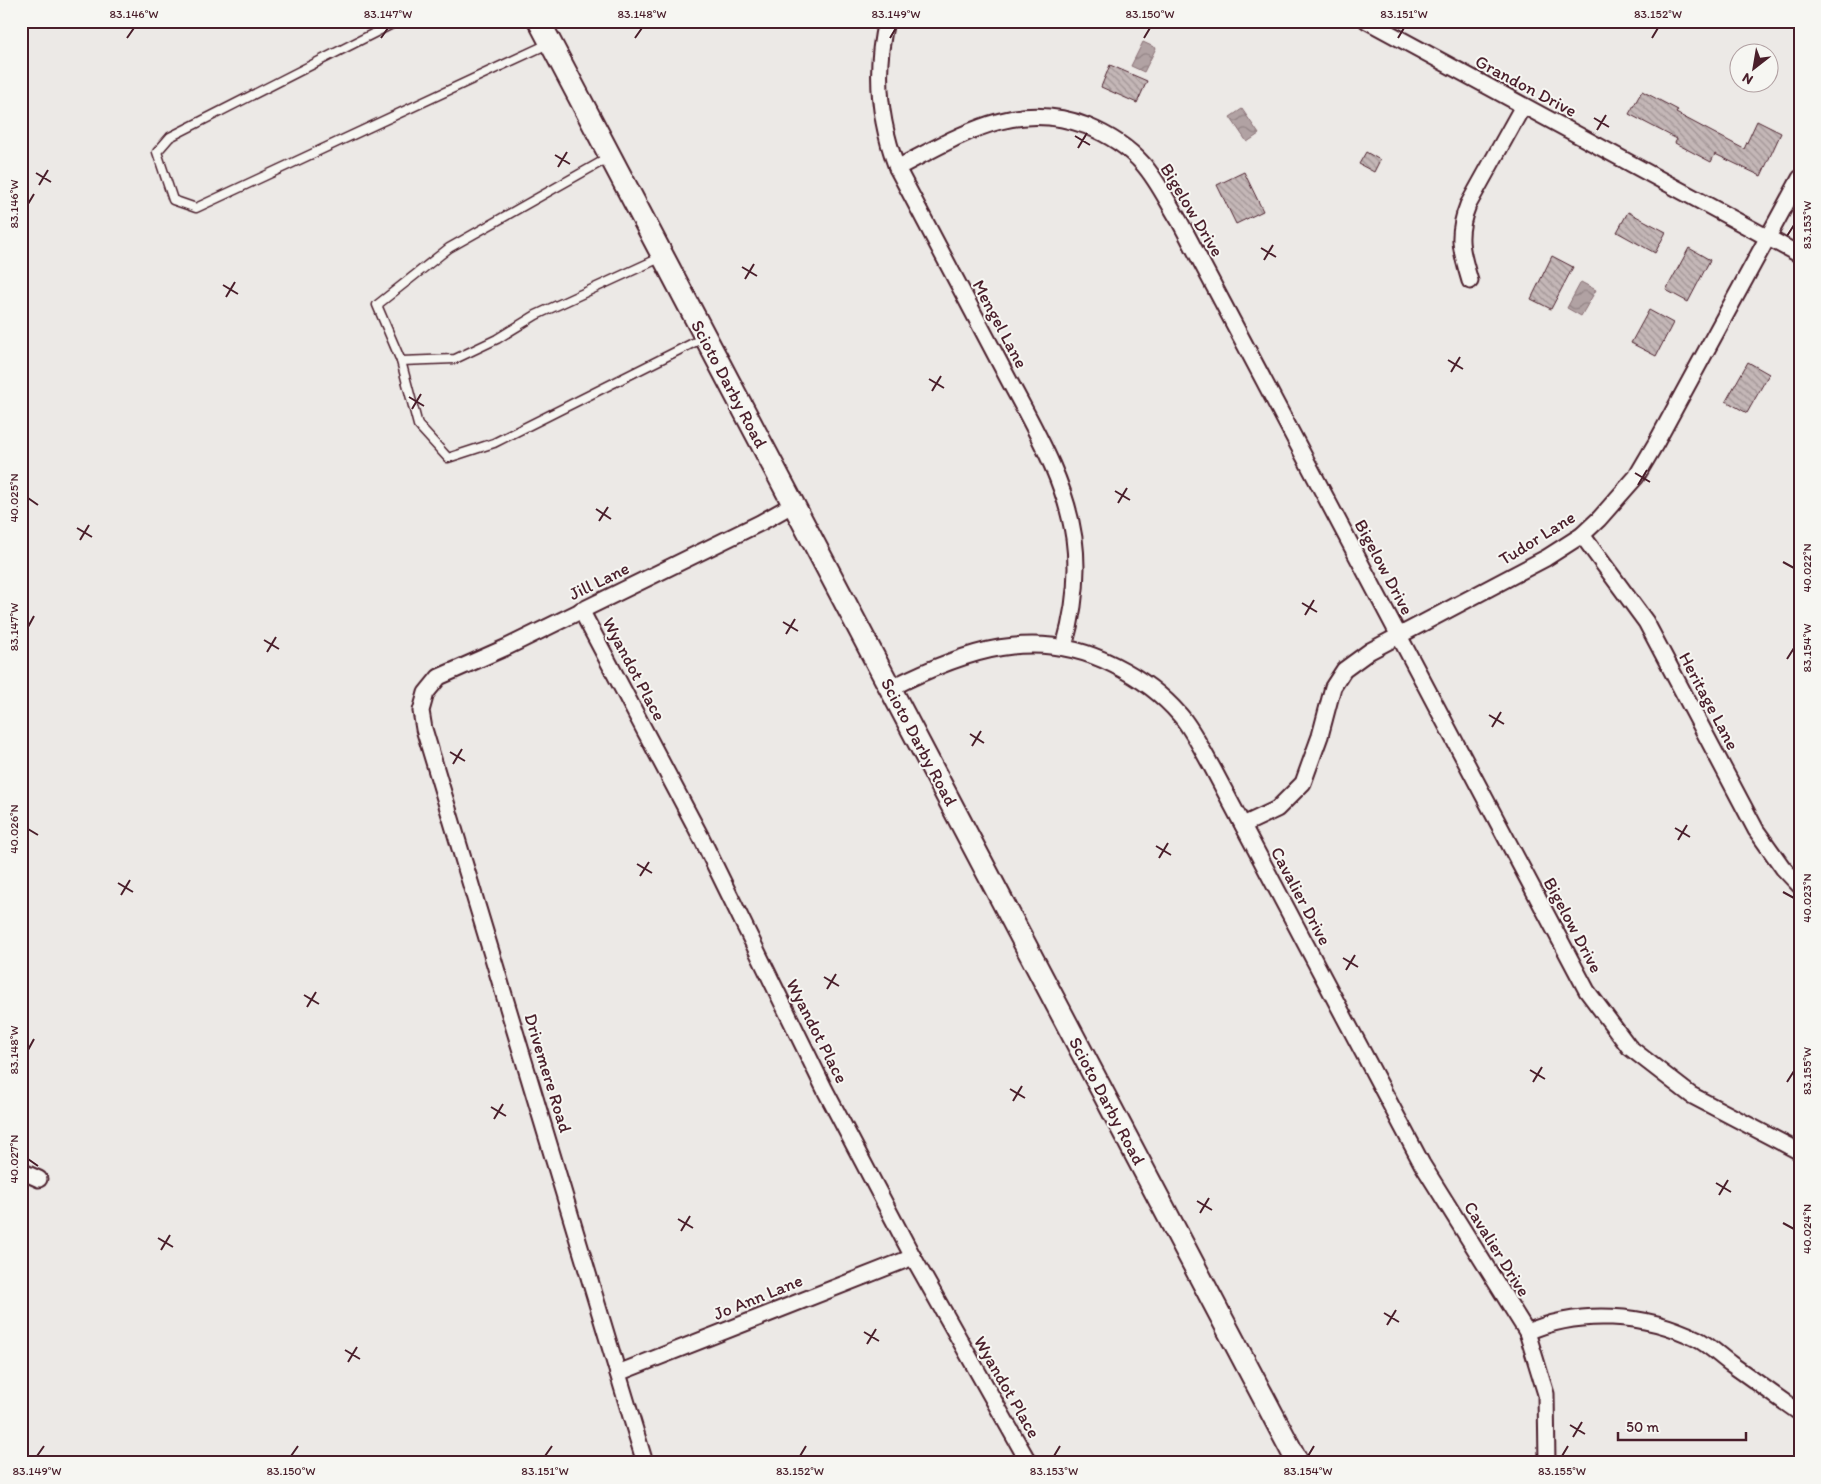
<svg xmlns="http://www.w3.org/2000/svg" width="1821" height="1484" font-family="Itim,sans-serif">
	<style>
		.water { fill: url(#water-waves); stroke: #886e73 }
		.building { fill: url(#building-back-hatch); stroke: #4a1f2b }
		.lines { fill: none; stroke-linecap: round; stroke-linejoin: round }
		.service-casing { stroke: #4a1f2b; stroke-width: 11 }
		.minor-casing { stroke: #4a1f2b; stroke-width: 19 }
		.secondary-casing { stroke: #4a1f2b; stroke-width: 25 }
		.service { stroke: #f6f6f2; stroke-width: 8 }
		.minor { stroke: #f6f6f2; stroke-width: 15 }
		.secondary { stroke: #f6f6f2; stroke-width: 21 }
		.ticks { fill: none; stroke: #4a1f2b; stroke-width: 2 }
		.labels { text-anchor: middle; stroke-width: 4; stroke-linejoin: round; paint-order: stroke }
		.street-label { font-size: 18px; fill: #4a1f2b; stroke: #f6f6f2 }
		.neatline { fill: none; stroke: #4a1f2b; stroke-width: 2 }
		.ticks-label { font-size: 12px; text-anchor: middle; fill: #4a1f2b }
	</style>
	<defs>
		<pattern id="water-waves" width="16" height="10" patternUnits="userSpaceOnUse" patternTransform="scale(1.25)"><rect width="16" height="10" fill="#b1a2a3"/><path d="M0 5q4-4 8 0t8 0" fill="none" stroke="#928385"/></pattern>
		<pattern id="building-back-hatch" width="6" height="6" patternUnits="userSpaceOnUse" patternTransform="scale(1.25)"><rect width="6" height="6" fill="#c4b7b7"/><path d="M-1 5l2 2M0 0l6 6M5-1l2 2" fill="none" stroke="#a19495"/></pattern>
	</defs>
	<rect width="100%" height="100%" fill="#ece9e6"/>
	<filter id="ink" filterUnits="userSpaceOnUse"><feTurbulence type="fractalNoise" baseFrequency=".02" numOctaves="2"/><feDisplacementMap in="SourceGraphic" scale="10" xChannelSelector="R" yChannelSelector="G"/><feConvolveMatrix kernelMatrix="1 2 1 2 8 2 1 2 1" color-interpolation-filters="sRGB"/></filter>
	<g filter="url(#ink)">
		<g class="water">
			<polygon points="1143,42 1156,48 1144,72 1131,66"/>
			<polygon points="1242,109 1259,134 1247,142 1230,117"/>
			<polygon points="1581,282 1596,290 1581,316 1567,308"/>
		</g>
		<g class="building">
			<polygon points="1110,65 1147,81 1137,103 1101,87"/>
			<polygon points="1642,91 1678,110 1676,113 1744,149 1757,121 1781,133 1761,176 1715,154 1711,162 1675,143 1677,139 1629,114"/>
			<polygon points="1366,152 1380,160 1374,172 1359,164"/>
			<polygon points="1244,172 1263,211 1236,224 1217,185"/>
			<polygon points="1628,212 1666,232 1655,253 1617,232"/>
			<polygon points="1689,248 1710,260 1688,302 1666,290"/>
			<polygon points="1552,256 1573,267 1551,309 1531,299"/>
			<polygon points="1649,310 1673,323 1656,356 1631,343"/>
			<polygon points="1748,362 1769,374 1747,413 1726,401"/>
		</g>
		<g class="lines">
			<g class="service-casing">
				<g id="service">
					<polyline points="398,21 170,137 157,152 173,200 196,208 548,44"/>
					<polyline points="608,158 449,248 377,305 401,361 455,359 497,339 536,315 662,257"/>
					<polyline points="401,361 418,425 448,458 494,443 703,338"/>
				</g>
			</g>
			<g class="minor-casing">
				<g id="minor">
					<path d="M886 21C874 72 879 120 897 168 932 235 967 302 1003 369 1031 423 1065 477 1074 538 1079 574 1074 612 1064 647"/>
					<polyline points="1367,21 1800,255"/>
					<path d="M897 168C960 136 1014 98 1087 126 1109 135 1127 146 1143 164 1158 181 1168 203 1180 222L1587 991 1629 1047 1691 1095 1800 1152"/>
					<path d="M1470 281C1461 251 1456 235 1468 205L1523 106"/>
					<polyline points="1582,535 1646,622 1756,830 1783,868 1800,886"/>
					<polyline points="581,610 703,841 825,1090 913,1257 1029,1463"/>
					<path d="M891 688C964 651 1036 625 1114 665 1138 677 1162 694 1180 715 1193 730 1202 750 1212 767L1422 1164 1527 1332 1546 1394 1547 1463"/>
					<polyline points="1243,825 1277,809 1303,783 1320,736 1333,687 1344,670 1370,651 1546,558 1582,535 1599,519 1636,477 1656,443 1800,178"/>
					<polyline points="21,1171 39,1179"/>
					<path d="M1527 1332C1580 1309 1645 1313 1697 1339 1709 1345 1720 1356 1731 1364 1754 1380 1777 1397 1800 1413"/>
					<polyline points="618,1373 913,1257"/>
					<polyline points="645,1463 424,729 421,711 426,693 439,677 507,647 760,523 792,505"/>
				</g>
			</g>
			<g class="secondary-casing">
				<path id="secondary" d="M539 21C790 503 1048 981 1298 1463"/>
			</g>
			<use href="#service" class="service"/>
			<use href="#minor" class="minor"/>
			<use href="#secondary" class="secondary"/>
		</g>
	</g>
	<path class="ticks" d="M127 38 134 28M381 38 388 28M635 38 642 28M890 38 896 28M1144 38 1150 28M1398 38 1404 28M1652 38 1658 28M1594 118 1609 127M1597 130 1606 115M1075 136 1090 145M1078 148 1087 133M555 155 570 164M558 167 567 152M36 173 51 182M39 185 48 170M28 204 34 194M1787 236 1794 225M1261 248 1276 257M1264 260 1273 245M742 267 757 276M745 279 754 264M223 285 238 294M226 297 235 282M1448 360 1463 369M1451 372 1460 357M929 379 944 388M932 391 941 376M409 397 424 406M412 409 421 394M1635 473 1650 482M1638 485 1647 470M1115 491 1130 500M28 498 38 505M1118 503 1127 488M596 509 611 519M599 521 608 507M77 528 92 537M80 540 89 525M1783 562 1794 568M1302 603 1317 612M1305 615 1314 600M783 622 798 631M28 627 34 616M786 634 795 619M264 640 279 649M267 652 276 637M1787 659 1794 648M1489 715 1504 724M1492 727 1501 712M970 734 984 743M972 746 981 731M450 752 465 761M453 764 462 749M1675 828 1690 837M28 829 38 835M1678 840 1687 825M1156 846 1171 855M1159 858 1168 843M637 864 652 873M640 876 649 862M118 883 133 892M1783 892 1794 898M121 895 130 880M1343 958 1358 967M1346 970 1355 955M824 977 839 986M827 989 836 974M304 995 319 1004M307 1007 316 992M28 1050 34 1039M1530 1070 1545 1079M1533 1082 1542 1067M1787 1082 1794 1071M1010 1089 1025 1098M1013 1101 1022 1086M491 1107 506 1116M494 1119 503 1104M28 1159 38 1166M1716 1183 1731 1192M1719 1195 1728 1180M1197 1201 1212 1210M1200 1213 1209 1198M678 1219 693 1228M1783 1223 1794 1229M681 1231 690 1216M158 1238 173 1247M161 1250 170 1235M1384 1313 1399 1322M1387 1325 1396 1310M864 1332 879 1341M867 1344 876 1329M345 1350 360 1359M348 1362 357 1347M1570 1425 1585 1434M1573 1437 1582 1422M37 1456 44 1446M291 1456 298 1446M545 1456 552 1446M800 1456 806 1446M1054 1456 1060 1446M1308 1456 1314 1446M1562 1456 1568 1446"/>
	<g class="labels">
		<g class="street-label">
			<text transform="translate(1526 86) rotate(28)" y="6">Grandon Drive</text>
			<text transform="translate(1192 210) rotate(59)" y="6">Bigelow Drive</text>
			<text transform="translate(1000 324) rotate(62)" y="6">Mengel Lane</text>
			<text transform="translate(729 384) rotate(62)" y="6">Scioto Darby Road</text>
			<text transform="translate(1537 538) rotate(-32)" y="6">Tudor Lane</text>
			<text transform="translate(1384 567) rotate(62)" y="6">Bigelow Drive</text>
			<text transform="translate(599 581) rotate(-26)" y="6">Jill Lane</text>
			<text transform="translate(634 669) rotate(62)" y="6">Wyandot Place</text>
			<text transform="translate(1709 701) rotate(62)" y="6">Heritage Lane</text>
			<text transform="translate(919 742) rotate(62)" y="6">Scioto Darby Road</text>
			<text transform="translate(1301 896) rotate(62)" y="6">Cavalier Drive</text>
			<text transform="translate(1573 925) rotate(62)" y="6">Bigelow Drive</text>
			<text transform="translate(817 1031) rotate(63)" y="6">Wyandot Place</text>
			<text transform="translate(548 1073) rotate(73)" y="6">Drivemere Road</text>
			<text transform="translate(1107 1101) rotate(62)" y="6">Scioto Darby Road</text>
			<text transform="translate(1497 1249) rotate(58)" y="6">Cavalier Drive</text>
			<text transform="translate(758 1297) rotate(-22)" y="6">Jo Ann Lane</text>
			<text transform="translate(1007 1387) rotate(60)" y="6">Wyandot Place</text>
		</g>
	</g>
	<rect width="1821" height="1484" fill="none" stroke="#f6f6f2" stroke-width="55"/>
	<g transform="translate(1754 68) rotate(211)"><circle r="24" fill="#f6f6f2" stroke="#b1a0a2"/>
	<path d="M0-4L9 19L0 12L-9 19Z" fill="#4a1f2b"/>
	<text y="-8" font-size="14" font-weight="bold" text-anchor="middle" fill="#4a1f2b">N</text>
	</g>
	<path d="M1618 1432v8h128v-8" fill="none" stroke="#4a1f2b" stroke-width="2.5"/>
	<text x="1626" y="1432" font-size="15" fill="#4a1f2b" stroke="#f6f6f2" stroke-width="4" paint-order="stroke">50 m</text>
	<rect x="28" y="28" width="1766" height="1428" class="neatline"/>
	<g class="ticks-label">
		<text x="134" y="18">83.146°W</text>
		<text x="388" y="18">83.147°W</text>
		<text x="642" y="18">83.148°W</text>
		<text x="896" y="18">83.149°W</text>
		<text x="1150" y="18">83.150°W</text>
		<text x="1404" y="18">83.151°W</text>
		<text x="1658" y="18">83.152°W</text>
		<text transform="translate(14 204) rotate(-90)" y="4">83.146°W</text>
		<text transform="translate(1807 225) rotate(-90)" y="4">83.153°W</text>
		<text transform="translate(14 498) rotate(-90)" y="4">40.025°N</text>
		<text transform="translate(1807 568) rotate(-90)" y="4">40.022°N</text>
		<text transform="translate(14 627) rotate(-90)" y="4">83.147°W</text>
		<text transform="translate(1807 648) rotate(-90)" y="4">83.154°W</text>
		<text transform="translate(14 829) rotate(-90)" y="4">40.026°N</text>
		<text transform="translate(1807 898) rotate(-90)" y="4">40.023°N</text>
		<text transform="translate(14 1050) rotate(-90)" y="4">83.148°W</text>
		<text transform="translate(1807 1071) rotate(-90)" y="4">83.155°W</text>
		<text transform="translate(14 1159) rotate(-90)" y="4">40.027°N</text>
		<text transform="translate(1807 1229) rotate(-90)" y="4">40.024°N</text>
		<text x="37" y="1475">83.149°W</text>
		<text x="291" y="1475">83.150°W</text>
		<text x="545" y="1475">83.151°W</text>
		<text x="800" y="1475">83.152°W</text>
		<text x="1054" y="1475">83.153°W</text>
		<text x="1308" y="1475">83.154°W</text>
		<text x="1562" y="1475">83.155°W</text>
	</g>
</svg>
